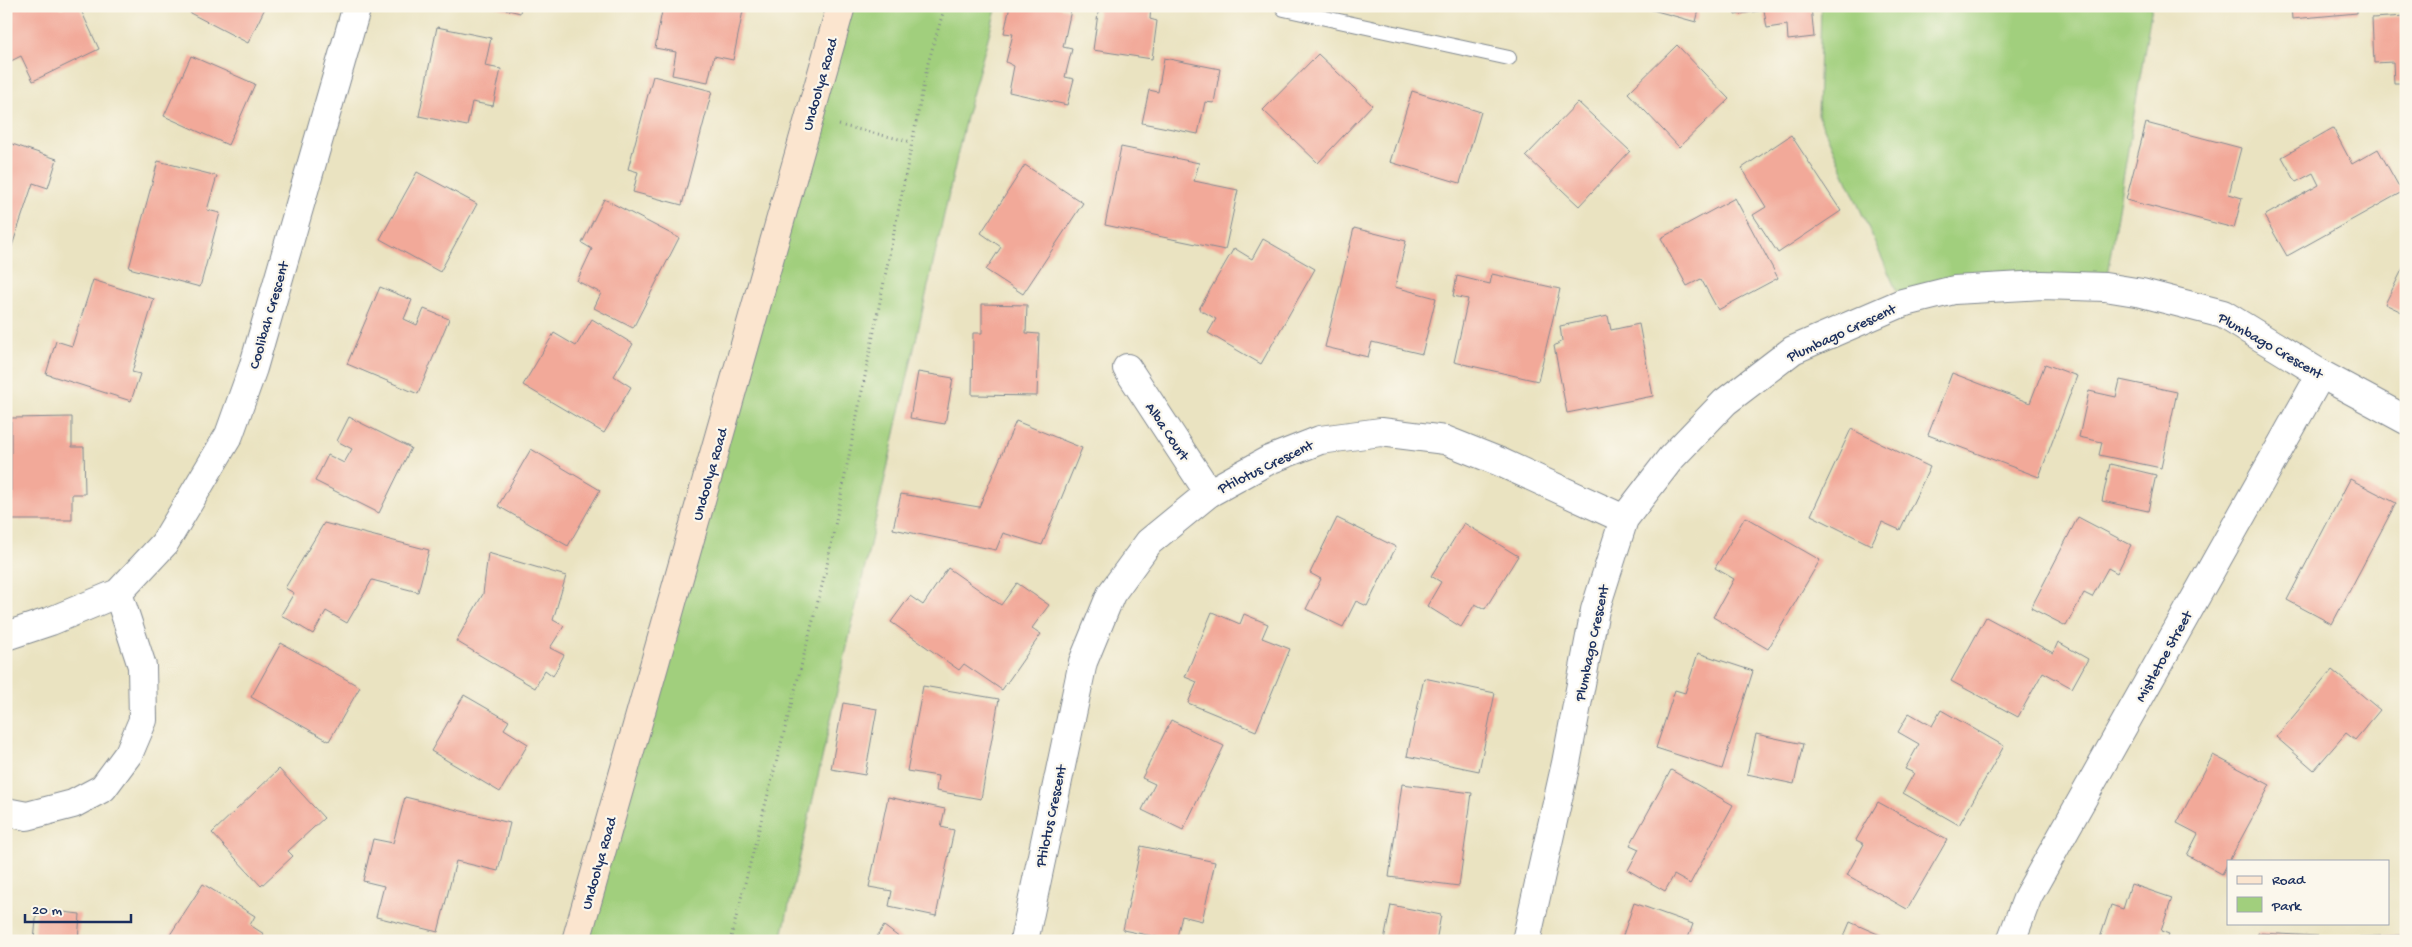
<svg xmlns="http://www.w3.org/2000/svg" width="2412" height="947" font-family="'Gochi Hand',sans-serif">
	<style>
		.green { fill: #a1cf7d; stroke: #5e7f6e }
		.building { fill: #f2a999 }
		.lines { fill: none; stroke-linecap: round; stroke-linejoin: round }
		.service-casing { stroke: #828990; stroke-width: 16 }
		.minor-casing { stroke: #828990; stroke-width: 30 }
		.secondary-casing { stroke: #828990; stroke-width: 30 }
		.path { stroke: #828990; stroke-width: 3; stroke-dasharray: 1 4; stroke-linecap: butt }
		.service { stroke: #fff; stroke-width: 14 }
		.minor { stroke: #fff; stroke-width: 28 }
		.secondary { stroke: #fbe5cf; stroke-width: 28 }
		.labels { text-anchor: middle; stroke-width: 4.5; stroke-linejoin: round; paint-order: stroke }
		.street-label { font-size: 15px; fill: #1b2f5e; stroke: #fbf7ec }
	</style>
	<rect width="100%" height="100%" fill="#fbf7ec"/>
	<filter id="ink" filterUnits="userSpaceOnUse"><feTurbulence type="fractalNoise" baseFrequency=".02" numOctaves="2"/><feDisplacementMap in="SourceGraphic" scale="10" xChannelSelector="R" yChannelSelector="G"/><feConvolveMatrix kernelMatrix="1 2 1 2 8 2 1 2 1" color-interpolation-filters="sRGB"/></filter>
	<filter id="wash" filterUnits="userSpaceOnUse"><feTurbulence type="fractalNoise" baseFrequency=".0096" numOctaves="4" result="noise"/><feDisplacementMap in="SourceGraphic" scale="20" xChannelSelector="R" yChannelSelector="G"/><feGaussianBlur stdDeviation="1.12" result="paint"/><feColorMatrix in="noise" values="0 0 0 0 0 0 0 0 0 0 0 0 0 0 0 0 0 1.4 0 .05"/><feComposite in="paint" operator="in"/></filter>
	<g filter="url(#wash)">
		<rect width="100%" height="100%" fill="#eae3c1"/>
		<g class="green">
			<polygon points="841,6 997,6 966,117 781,941 576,941"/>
			<polygon points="1821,6 2152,6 2105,287 1902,303 1818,115"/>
		</g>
		<g id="blocks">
			<g class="building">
				<polygon points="6,6 58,6 60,9 66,6 79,6 99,49 33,81 21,56 7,63 6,60"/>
				<polygon points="194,6 266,6 248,43 190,13"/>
				<polygon points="493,6 521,6 520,13"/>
				<polygon points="663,6 744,6 733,60 714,56 708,82 672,75 676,52 655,48"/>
				<polygon points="1010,6 1053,6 1071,10 1063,47 1072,49 1065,77 1074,79 1067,105 1009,92 1014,66 1006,62 1013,34 1004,33"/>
				<polygon points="1099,6 1151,6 1150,19 1157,21 1152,59 1093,50"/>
				<polygon points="1638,6 1700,6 1696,22"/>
				<polygon points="1734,6 1811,6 1814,37 1788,40 1787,25 1767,28 1764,10 1735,15"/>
				<polygon points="2291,6 2357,6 2357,13 2292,19"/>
				<polygon points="2406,16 2406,83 2394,83 2393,62 2374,63 2372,18"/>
				<polygon points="437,27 491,38 485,66 501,69 493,106 472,102 467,126 419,116"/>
				<polygon points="1677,45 1729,99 1679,147 1628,93"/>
				<polygon points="1318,54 1372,105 1318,163 1263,110"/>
				<polygon points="191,56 255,84 228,145 164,116"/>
				<polygon points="1164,58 1220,69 1214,103 1205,102 1198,134 1142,123 1149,90 1158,92"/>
				<polygon points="653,76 712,91 682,205 633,192 638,172 628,169"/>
				<polygon points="1412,91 1481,112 1460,183 1390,162"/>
				<polygon points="1578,102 1630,151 1579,206 1526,156"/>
				<polygon points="2146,123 2241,148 2229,194 2242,198 2234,228 2126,200"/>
				<polygon points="2333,128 2352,164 2378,149 2402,192 2287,256 2264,216 2319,185 2313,173 2296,182 2282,157"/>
				<polygon points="1791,135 1841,211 1778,253 1753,215 1766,207 1742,168"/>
				<polygon points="6,142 57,159 48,188 33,183 11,249 6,248"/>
				<polygon points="1121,147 1199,163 1194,181 1238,190 1225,250 1105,225"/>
				<polygon points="158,161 217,176 207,210 220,213 200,287 129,268"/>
				<polygon points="1025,165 1083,203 1023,294 986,270 1001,247 981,233"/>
				<polygon points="417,172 477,204 440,272 380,239"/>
				<polygon points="1735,198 1778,278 1718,310 1701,279 1687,286 1661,238"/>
				<polygon points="604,199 679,238 633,328 594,308 601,293 577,281 592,249 582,243"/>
				<polygon points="1354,228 1406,241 1395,287 1436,298 1422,354 1372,342 1368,357 1325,347"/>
				<polygon points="1263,239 1315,269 1261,364 1208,333 1216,319 1199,309 1234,248 1252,259"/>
				<polygon points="2406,262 2406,314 2385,304"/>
				<polygon points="1492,274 1560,289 1538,381 1454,362 1468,299 1453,296 1457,276 1490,284"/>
				<polygon points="93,280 154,299 132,372 140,374 131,401 46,374 56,341 72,346"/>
				<polygon points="380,287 412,300 404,319 417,325 424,309 449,319 418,394 347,364"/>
				<polygon points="982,304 1027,305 1026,333 1039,334 1037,396 972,395 973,333 982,333"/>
				<polygon points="1608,316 1611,330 1639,324 1653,396 1567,413 1554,346 1562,341 1560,326"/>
				<polygon points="592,319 633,344 614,376 631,387 604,433 523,385 554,333 576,346"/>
				<polygon points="2045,364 2077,376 2039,477 1928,435 1952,373 2030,403"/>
				<polygon points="918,372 953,378 945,424 910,418"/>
				<polygon points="2120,380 2177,392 2161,468 2099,455 2102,442 2079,437 2089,391 2116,397"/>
				<polygon points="72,417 72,447 84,447 85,494 72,494 72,520 11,520 11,418"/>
				<polygon points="349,417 411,448 379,513 315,481 328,455 344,463 352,449 337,441"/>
				<polygon points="1016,421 1082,448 1042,545 1003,533 996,550 893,529 901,494 979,507"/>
				<polygon points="1851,429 1930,467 1900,530 1882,522 1871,545 1811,515"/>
				<polygon points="531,449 600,490 568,546 498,506"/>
				<polygon points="2110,464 2156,475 2148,511 2102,501"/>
				<polygon points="2350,479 2396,503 2332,624 2287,600"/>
				<polygon points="1745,517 1820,560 1768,649 1713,617 1734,579 1715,568"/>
				<polygon points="2078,517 2131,545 2117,573 2108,568 2092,597 2084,593 2066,626 2031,608"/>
				<polygon points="1337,518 1396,547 1367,606 1356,601 1343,627 1306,609 1321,579 1310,573"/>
				<polygon points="324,523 429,550 418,592 372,580 347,623 326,611 313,634 281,615 294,593 285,588"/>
				<polygon points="1464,523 1518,556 1485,609 1475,604 1461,627 1427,606 1441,582 1431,576"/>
				<polygon points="488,553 566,576 553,620 564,626 550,648 564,655 553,676 545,670 535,688 456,641 483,594"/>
				<polygon points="948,568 1001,605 1017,583 1049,605 1032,628 1041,634 1002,690 964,664 959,670 891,622 910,596 923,605"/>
				<polygon points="1212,612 1240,624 1244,614 1268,624 1262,638 1290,649 1256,731 1188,703 1197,682 1185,677"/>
				<polygon points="1986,617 2053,653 2058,642 2088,659 2072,688 2043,672 2018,717 1951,681"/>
				<polygon points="281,643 360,687 329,741 251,697"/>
				<polygon points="1698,653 1753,671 1722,769 1656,748 1675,690 1685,693"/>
				<polygon points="2332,670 2380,710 2355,740 2346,733 2314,770 2276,737"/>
				<polygon points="1424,678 1495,693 1479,771 1407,756"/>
				<polygon points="923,686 999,699 981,799 936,791 938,776 907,771"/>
				<polygon points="464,695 509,721 504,729 528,744 500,792 431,751"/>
				<polygon points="843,703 877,709 865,775 831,769"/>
				<polygon points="1941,710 2004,746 1959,825 1903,793 1914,773 1905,769 1919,744 1898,732 1909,713 1932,726"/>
				<polygon points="1171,720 1224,746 1183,830 1142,810 1155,784 1142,778"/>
				<polygon points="1756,734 1803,744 1794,784 1747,774"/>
				<polygon points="2213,755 2270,785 2222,874 2187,855 2198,834 2177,823"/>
				<polygon points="279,769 324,818 288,851 293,856 261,886 212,833"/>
				<polygon points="1671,770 1733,805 1690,884 1674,875 1665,891 1628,870 1639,849 1630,845"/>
				<polygon points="1402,784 1472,793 1459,886 1389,877"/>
				<polygon points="405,797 510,823 498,871 456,861 438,932 376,917 384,886 363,881 373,839 393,843"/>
				<polygon points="888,797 945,809 941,827 954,830 936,916 889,906 892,891 869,887"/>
				<polygon points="1878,802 1947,840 1907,909 1847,875 1864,844 1856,840"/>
				<polygon points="1141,846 1215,862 1202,921 1182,916 1176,941 1123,930"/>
				<polygon points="203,884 255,916 250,925 264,934 260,941 166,941"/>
				<polygon points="2131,884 2172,898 2161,931 2169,934 2166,941 2099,941 2111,905 2123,909"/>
				<polygon points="1634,903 1693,924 1687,941 1621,941"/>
				<polygon points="1391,905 1441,915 1436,941 1384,941"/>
				<polygon points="37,909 80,914 78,941 34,941"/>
				<polygon points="1850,922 1894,941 1842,941"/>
				<polygon points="884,926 904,941 874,941"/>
				<polygon points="2258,933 2318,936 2318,941 2257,941"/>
				<polygon points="2406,935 2406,941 2359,941 2359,937"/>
			</g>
		</g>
	</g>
	<g filter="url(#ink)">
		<use href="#blocks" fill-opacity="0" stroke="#828990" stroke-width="1"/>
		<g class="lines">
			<g class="service-casing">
				<polyline id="service" points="1282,6 1284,9 1509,58"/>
			</g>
			<g class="minor-casing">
				<g id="minor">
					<polyline points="1127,368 1209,493"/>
					<polyline points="6,636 51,621 118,593 164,544 229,435 253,368 357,6"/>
					<polyline points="6,812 27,816 73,804 103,788 129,753 143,720 142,666 118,593"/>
					<polyline points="1024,941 1083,662 1111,594 1149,542 1209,493 1269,460 1320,440 1381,432 1445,440 1500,462 1624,519"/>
					<polyline points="1526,941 1566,763 1595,610 1624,519 1671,458 1725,402 1793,350 1902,303 1954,290 2042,285 2105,287 2142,293 2223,314 2321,374 2406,420"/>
					<polyline points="2011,941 2028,896 2321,374"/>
				</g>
			</g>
			<g class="secondary-casing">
				<polyline id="secondary" points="576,941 841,6"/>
			</g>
			<g class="path">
				<polyline points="839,125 912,142"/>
				<polyline points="730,941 826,570 928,63 945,6"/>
			</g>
			<use href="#service" class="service"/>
			<use href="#minor" class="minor"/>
			<use href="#secondary" class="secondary"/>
		</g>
	</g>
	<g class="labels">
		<g class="street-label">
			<text transform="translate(819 84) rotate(-74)" y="5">Undoolya Road</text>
			<text transform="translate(268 315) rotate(-74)" y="5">Coolibah Crescent</text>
			<text transform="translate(1841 332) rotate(-25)" y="5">Plumbago Crescent</text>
			<text transform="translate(2271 345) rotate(30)" y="5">Plumbago Crescent</text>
			<text transform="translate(1168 431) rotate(56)" y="5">Alba Court</text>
			<text transform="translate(1265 466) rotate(-26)" y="5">Ptilotus Crescent</text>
			<text transform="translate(709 474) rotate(-74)" y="5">Undoolya Road</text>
			<text transform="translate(1591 643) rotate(-78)" y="5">Plumbago Crescent</text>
			<text transform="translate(2163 656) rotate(-61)" y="5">Mistletoe Street</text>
			<text transform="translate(1050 816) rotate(-78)" y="5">Ptilotus Crescent</text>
			<text transform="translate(598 863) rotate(-74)" y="5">Undoolya Road</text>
		</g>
	</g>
	<rect width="2412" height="947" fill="none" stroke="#fbf7ec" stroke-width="25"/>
	<rect x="2227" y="860" width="162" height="65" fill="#fbf7ec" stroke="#a1a7b3"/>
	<rect x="2237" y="876" width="25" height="8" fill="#fbe5cf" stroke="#a1a7b3"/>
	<text x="2272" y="884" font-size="15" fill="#1b2f5e">Road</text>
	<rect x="2237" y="897" width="25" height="15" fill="#a1cf7d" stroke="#a1a7b3"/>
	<text x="2272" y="910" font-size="15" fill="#1b2f5e">Park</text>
	<path d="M25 914v8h106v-8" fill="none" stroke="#1b2f5e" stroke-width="2.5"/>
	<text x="32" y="914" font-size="15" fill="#1b2f5e" stroke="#fbf7ec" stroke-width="4" paint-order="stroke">20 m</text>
</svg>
